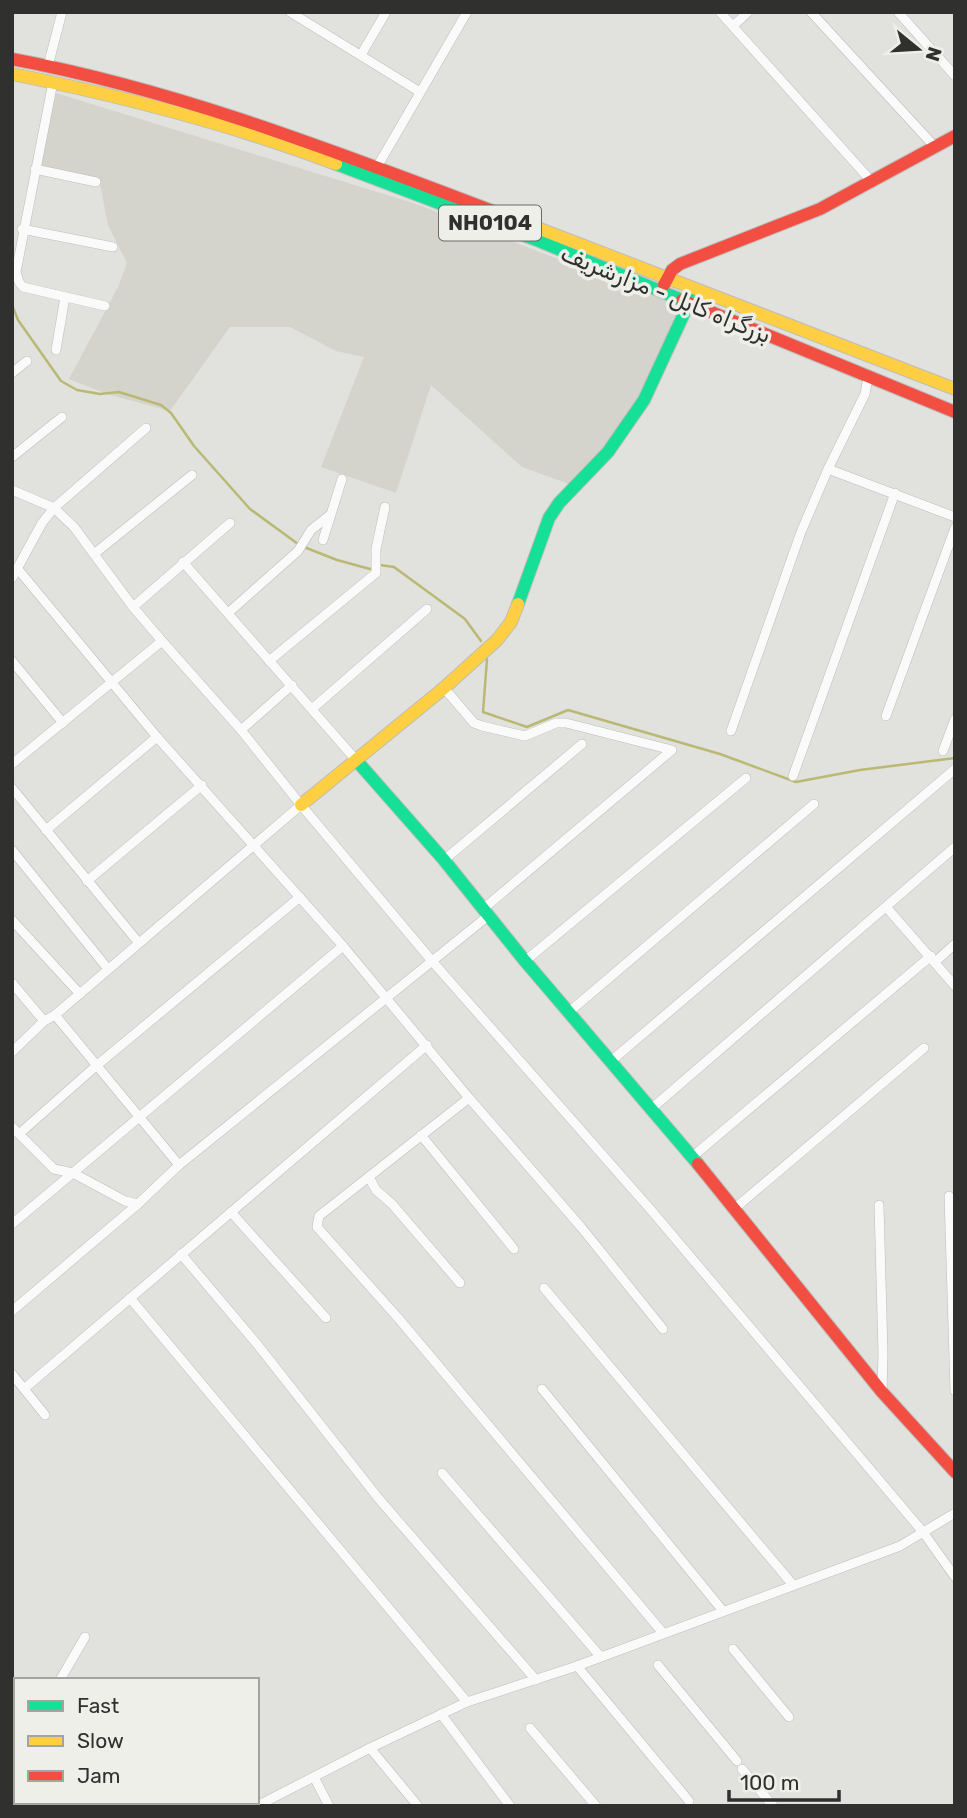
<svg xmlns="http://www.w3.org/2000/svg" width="967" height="1818" font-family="Rubik,Vazirmatn,sans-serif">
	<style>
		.built { fill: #d4d4cc }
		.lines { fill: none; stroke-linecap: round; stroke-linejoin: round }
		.stream { stroke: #bab974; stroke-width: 2.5 }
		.street-casing { stroke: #bdbdbb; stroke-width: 10 }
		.fast-casing { stroke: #bdbdbb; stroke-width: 14 }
		.slow-casing { stroke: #bdbdbb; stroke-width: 14 }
		.jam-casing { stroke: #bdbdbb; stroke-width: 14 }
		.street { stroke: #fafafa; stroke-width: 9 }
		.fast { stroke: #16e098; stroke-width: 12 }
		.slow { stroke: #ffcf43; stroke-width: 12 }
		.jam { stroke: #f24e42; stroke-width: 12 }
		.labels { text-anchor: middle; stroke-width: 7; stroke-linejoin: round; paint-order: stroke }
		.shield { fill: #efefea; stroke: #696a67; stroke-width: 2 }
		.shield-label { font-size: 21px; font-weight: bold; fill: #30312f }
		.street-label { font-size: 23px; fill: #30312f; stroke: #efefea }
	</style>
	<rect width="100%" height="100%" fill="#e1e1de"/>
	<polygon class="built" points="56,93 416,204 679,306 642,393 599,457 569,484 522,467 431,385 396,493 321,467 364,357 336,351 290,327 230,327 170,411 107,394 69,379 119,285 127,263 108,225 99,178 39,169"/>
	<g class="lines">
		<g class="stream">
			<polyline points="12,305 18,320 61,381 77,390 100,394 119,392 161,405 171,413 194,446 250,509 298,544"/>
			<polyline points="304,547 337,560 370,569 374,567"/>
			<polyline points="380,565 394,567 465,619 481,641"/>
			<polyline points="487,659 483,712 527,727 568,710 720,754 796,782 860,770 955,758"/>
		</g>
		<g class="street-casing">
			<g id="street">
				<polyline points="290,12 420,92"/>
				<polyline points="720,12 872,182"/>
				<polyline points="811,12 935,147"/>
				<polyline points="898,12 955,76"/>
				<polyline points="733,26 748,12"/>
				<polyline points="361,55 386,12"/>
				<polyline points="48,66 62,12"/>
				<polyline points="53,82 16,272 19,282 23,287 105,306"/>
				<polyline points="377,167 467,12"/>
				<polyline points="35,169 96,182"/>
				<polyline points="22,229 113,247"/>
				<polyline points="56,350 65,297"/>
				<polyline points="12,373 27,361"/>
				<polyline points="12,457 62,417"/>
				<polyline points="828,469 955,517"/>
				<polyline points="12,490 54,508 74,527 133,607 162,641 241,730 301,805 432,961 651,1210 923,1532 955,1577"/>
				<polyline points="323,540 342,479"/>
				<polyline points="94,554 192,475"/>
				<polyline points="183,562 356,760"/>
				<polyline points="17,568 157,737 343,946 469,1098 581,1227 663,1329"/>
				<polyline points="12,578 42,523 54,508 146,428"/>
				<polyline points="133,607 230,523"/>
				<polyline points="228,613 298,551 311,530 330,515"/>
				<polyline points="12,661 63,723"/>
				<polyline points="269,661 376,573 376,549 385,507"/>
				<polyline points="444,688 474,723 482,726 525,736 556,723 566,723 672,750 483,909"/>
				<polyline points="313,708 427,609"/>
				<polyline points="886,716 955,528"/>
				<polyline points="241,730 292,685"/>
				<polyline points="731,731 801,532 828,469 865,394 868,378"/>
				<polyline points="943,751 955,719"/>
				<polyline points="12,764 162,641"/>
				<polyline points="793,776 895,493"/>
				<polyline points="12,788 138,942"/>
				<polyline points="46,830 157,737"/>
				<polyline points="12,850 108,969"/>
				<polyline points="444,860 582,744"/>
				<polyline points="87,881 202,785"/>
				<polyline points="887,908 955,986"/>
				<polyline points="12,920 80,994"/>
				<polyline points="525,961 746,778"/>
				<polyline points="935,962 955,944"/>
				<polyline points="12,983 44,1021"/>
				<polyline points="569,1012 814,804"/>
				<polyline points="55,1015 179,1165"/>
				<polyline points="12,1052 44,1021 55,1015 301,805"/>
				<polyline points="611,1061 955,769"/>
				<polyline points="469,1098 319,1216 317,1227 399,1319 663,1633"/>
				<polyline points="651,1109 955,847"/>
				<polyline points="12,1127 54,1169 73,1173 125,1201 138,1204"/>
				<polyline points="19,1134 96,1066 300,897"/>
				<polyline points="421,1135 514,1249"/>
				<polyline points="692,1157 931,956"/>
				<polyline points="369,1177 376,1190 392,1204 460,1283"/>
				<polyline points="949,1196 955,1391"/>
				<polyline points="879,1205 883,1353 882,1392"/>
				<polyline points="734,1209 924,1048"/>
				<polyline points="231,1212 326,1318"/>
				<polyline points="12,1224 343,946"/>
				<polyline points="181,1254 257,1344 379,1499 536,1680"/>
				<polyline points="544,1288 793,1585"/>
				<polyline points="130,1298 467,1702"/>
				<polyline points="12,1311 138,1204 179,1165 488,916"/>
				<polyline points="12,1374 45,1415"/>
				<polyline points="25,1388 427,1045"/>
				<polyline points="542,1389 723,1611"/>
				<polyline points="442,1473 600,1656"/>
				<polyline points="733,1649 789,1717"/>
				<polyline points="658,1665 737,1761"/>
				<polyline points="577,1666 689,1801"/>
				<polyline points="60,1680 85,1637"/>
				<polyline points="441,1714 510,1806"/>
				<polyline points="530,1728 596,1806"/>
				<polyline points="12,1747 15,1752"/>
				<polyline points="370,1748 418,1806"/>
				<polyline points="742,1769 773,1806"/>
				<polyline points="314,1777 329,1806"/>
				<polyline points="257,1806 370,1748 467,1702 577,1666 900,1546 955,1513"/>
			</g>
		</g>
		<g class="fast-casing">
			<g id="fast">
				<polyline points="336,164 539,241 682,300"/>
				<polyline points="518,604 549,518 559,503 608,452 644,400 693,294"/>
				<polyline points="356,760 444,860 525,961 698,1164"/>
			</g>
		</g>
		<g class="slow-casing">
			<g id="slow">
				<path d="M12 74C122 96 231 124 336 164"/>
				<polyline points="522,222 955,389"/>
				<polyline points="301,805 444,688 497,640 511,622 518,604"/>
			</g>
		</g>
		<g class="jam-casing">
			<g id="jam">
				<path d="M12 59C188 92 354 159 522 222"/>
				<polyline points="664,285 672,270 680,264 820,209 955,136"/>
				<polyline points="682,300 955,412"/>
				<polyline points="698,1164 882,1392 955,1472"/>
			</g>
		</g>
		<use href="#street" class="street"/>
		<use href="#fast" class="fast"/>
		<use href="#slow" class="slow"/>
		<use href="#jam" class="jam"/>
	</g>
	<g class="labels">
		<rect class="shield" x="439" y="205.5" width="102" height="35" rx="5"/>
		<g class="shield-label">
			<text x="490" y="230">NH0104</text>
		</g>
		<g class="street-label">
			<text transform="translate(666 294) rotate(22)" y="8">بزرگراه کابل - مزارشریف</text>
		</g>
	</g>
	<rect width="967" height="1818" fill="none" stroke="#30312f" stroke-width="28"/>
	<rect x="14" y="1678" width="245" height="126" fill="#efefea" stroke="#a3a39f" stroke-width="2"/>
	<rect x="28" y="1701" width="35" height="10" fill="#16e098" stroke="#a3a39f" stroke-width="2"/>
	<text x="77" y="1713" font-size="21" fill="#30312f">Fast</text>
	<rect x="28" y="1736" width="35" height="10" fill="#ffcf43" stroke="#a3a39f" stroke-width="2"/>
	<text x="77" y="1748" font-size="21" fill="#30312f">Slow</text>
	<rect x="28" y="1771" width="35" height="10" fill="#f24e42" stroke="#a3a39f" stroke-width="2"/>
	<text x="77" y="1783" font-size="21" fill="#30312f">Jam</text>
	<g transform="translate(918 49) rotate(108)" stroke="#efefea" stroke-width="5" paint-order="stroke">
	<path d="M0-5L12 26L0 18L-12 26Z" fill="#30312f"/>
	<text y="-10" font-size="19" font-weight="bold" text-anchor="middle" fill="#30312f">N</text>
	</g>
	<path d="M729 1790v10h110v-10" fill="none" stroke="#30312f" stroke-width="3.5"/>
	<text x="740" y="1790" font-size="21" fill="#30312f" stroke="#efefea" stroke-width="5" paint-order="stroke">100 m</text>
</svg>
